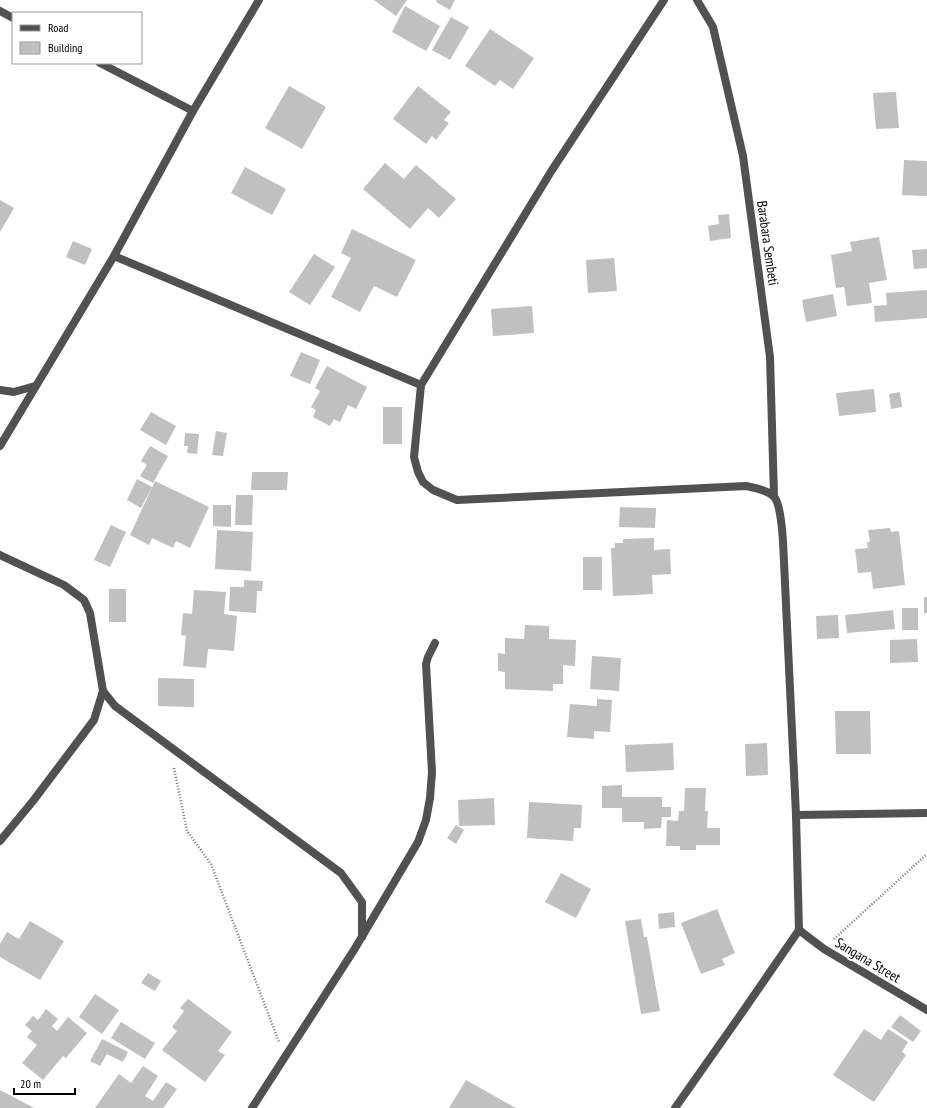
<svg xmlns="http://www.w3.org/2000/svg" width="927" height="1108" font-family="'PT Sans Narrow',sans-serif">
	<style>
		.building { fill: #c0c0c0 }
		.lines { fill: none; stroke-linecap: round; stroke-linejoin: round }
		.path { stroke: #737373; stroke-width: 2.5; stroke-dasharray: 1 2; stroke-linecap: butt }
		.street { stroke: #515151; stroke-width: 8 }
		.labels { text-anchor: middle; stroke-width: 4; stroke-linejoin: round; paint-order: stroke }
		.street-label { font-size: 14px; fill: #000; stroke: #fff }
	</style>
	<rect width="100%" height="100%" fill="#fff"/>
	<g class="building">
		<polygon points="374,0 407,0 396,16"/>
		<polygon points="437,0 455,0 450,10 436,2"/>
		<polygon points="405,6 440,26 426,51 392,32"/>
		<polygon points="451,17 469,27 450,60 432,50"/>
		<polygon points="490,29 534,58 513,89 500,80 495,86 465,66"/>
		<polygon points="289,86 326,107 302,149 265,128"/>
		<polygon points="418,86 451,112 444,120 449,123 436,140 432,136 426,144 393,119"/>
		<polygon points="896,92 899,128 876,129 873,93"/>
		<polygon points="904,160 927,161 927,196 902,195"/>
		<polygon points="385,163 404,179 416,165 456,199 439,218 428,208 410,229 363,189"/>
		<polygon points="245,167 286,189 272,215 231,193"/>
		<polygon points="0,200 14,208 0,232"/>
		<polygon points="729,214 731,238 710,241 708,226 719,224 718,215"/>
		<polygon points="352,229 416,260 397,297 374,286 360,312 331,297 351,258 341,253"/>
		<polygon points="879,237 887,280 869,283 872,303 847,306 844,287 836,288 831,255 852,251 850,242"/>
		<polygon points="73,241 92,249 85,265 66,257"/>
		<polygon points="927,249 927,268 914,269 912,250"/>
		<polygon points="314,254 335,267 310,305 289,292"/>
		<polygon points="614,258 617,291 588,293 586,260"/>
		<polygon points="927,290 927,318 875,322 874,306 887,305 886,293"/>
		<polygon points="833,294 837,316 806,322 802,300"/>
		<polygon points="532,306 534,333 493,336 491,309"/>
		<polygon points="301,352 320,360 310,384 290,376"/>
		<polygon points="327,366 367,387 356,409 348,405 340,422 334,419 330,426 313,417 316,410 311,407 320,391 315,388"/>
		<polygon points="874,389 876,412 839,416 836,393"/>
		<polygon points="900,392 902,407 891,409 889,394"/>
		<rect x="383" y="407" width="19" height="37"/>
		<polygon points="151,412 176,426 166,445 140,430"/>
		<polygon points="216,431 227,433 223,456 212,455"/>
		<polygon points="185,433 199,434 197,454 187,453 188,446 184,446"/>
		<polygon points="150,446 168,456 153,483 140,476 147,465 141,461"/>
		<polygon points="252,472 288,472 287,490 251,490"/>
		<polygon points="137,479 152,487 141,508 127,500"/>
		<polygon points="155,481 209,507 190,548 176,541 173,548 152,538 149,545 130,535"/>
		<polygon points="236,495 253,495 252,525 235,525"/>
		<polygon points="213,505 231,505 231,527 213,526"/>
		<polygon points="620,507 656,508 655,528 619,527"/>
		<polygon points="111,525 126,532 110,567 94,560"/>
		<polygon points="890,528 891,532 899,531 905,585 873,589 871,572 858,573 855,549 868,548 867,542 870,542 868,530"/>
		<polygon points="217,530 253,532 251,571 215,569"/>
		<polygon points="654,538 654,550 670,549 671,574 652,575 653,594 613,596 611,548 615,548 615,543 623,543 623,539"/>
		<rect x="583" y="557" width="19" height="33"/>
		<polygon points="244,580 263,581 262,591 257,591 256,613 229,611 230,587 244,587"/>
		<rect x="109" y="589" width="17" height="33"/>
		<polygon points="194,590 226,592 224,614 237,616 234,651 208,649 206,668 183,666 186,636 181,635 183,613 192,614"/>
		<rect x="924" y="597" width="3" height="16"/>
		<rect x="902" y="608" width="16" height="22"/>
		<polygon points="893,610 895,629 847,633 845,615"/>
		<polygon points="838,615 839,638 817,639 816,616"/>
		<polygon points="525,625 549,626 549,639 576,640 575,666 563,665 563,684 553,684 553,691 505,689 505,672 498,671 498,653 505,654 505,638 524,639"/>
		<polygon points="917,639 918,662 890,663 890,640"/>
		<polygon points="592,656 621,658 619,691 590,689"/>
		<polygon points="158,678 194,679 194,707 158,706"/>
		<polygon points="597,699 612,700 610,732 594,731 594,739 567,737 570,704 597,706"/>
		<polygon points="835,711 870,711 871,754 836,754"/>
		<polygon points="673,743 674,770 626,772 625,745"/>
		<polygon points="767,743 768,775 746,776 745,744"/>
		<polygon points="622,785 622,797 662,797 662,807 671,807 671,817 662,817 661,828 644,829 644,822 622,822 622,808 602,808 602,786"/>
		<polygon points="685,788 706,788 705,811 708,811 707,828 720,828 720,845 696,845 696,850 680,850 680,846 666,846 667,820 678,821 679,811 684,811"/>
		<polygon points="494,798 495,825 459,826 458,800"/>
		<polygon points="529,802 582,805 581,828 574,828 573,841 527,838"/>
		<polygon points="456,825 464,830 456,844 447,838"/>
		<polygon points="561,873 591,889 576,918 545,902"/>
		<polygon points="717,909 735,953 722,959 725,965 701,974 681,923"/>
		<polygon points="674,912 675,927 659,929 658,914"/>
		<polygon points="641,919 644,937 647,937 660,1011 641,1014 625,921"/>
		<polygon points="30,921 64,941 40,980 0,957 0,944 7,932 19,939"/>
		<polygon points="148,973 161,981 155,991 141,983"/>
		<polygon points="95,994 119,1010 102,1034 79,1017"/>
		<polygon points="188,999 232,1032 218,1051 225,1055 205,1082 162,1050 177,1031 172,1027 184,1011 180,1008"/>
		<polygon points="46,1009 58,1019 52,1026 57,1031 68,1017 87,1033 66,1058 63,1056 43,1080 22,1063 37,1045 27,1037 32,1031 25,1025 33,1016 38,1020"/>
		<polygon points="900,1015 921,1031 913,1042 891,1027"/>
		<polygon points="121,1022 155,1043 145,1059 111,1038"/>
		<polygon points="864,1029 881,1040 888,1029 908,1042 902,1052 906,1055 874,1102 833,1075"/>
		<polygon points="102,1039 128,1052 123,1062 107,1054 100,1066 90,1061"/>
		<polygon points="143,1066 158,1076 145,1096 153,1101 166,1082 177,1089 163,1108 95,1108 119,1074 131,1083"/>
		<polygon points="466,1080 516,1108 449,1108"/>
		<polygon points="0,1090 34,1108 0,1108"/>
	</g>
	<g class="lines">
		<g class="path">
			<polyline points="174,768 187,831 211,864 279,1042"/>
			<polyline points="834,939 927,854"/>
		</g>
		<g class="street">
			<path d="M664 0 552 170 421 385 414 457 418 472 423 482 433 490 457 500 746 486C755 488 769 490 775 498 781 507 782 529 783 541L796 815 799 930 739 1017 675 1108"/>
			<polyline points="697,0 713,27 743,156 770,357 774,496"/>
			<polyline points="0,11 13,18"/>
			<polyline points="100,63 193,111"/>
			<polyline points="114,256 421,385"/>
			<polyline points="0,390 14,392 35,386"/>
			<polyline points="0,446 114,256 193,111 259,0"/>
			<polyline points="0,555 64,585 84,600 90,613 103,691 115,706 341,873 362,902 362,937"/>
			<polyline points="796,815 927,813"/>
			<polyline points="0,841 33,801 94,720 103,691"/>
			<polyline points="799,930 824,949 927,1010"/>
			<polyline points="252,1108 354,950 418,842 426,820 430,798 432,772 426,664 428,657 435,643"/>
		</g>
	</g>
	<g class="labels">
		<g class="street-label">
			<text transform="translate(768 243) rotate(82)" y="5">Barabara Sembeti</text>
			<text transform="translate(868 960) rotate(31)" y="5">Sangana Street</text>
		</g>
	</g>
	<rect x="12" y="12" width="130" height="52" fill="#ffffff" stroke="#999999"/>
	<rect x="20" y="25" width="20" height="6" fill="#515151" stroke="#999999"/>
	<text x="48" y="32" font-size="12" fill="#000000">Road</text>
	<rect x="20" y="42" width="20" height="12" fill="#c0c0c0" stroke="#999999"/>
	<text x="48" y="52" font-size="12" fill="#000000">Building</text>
	<path d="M14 1088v6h61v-6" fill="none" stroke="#000000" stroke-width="2"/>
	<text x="20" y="1088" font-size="12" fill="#000000" stroke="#ffffff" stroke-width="3" paint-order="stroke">20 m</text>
</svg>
